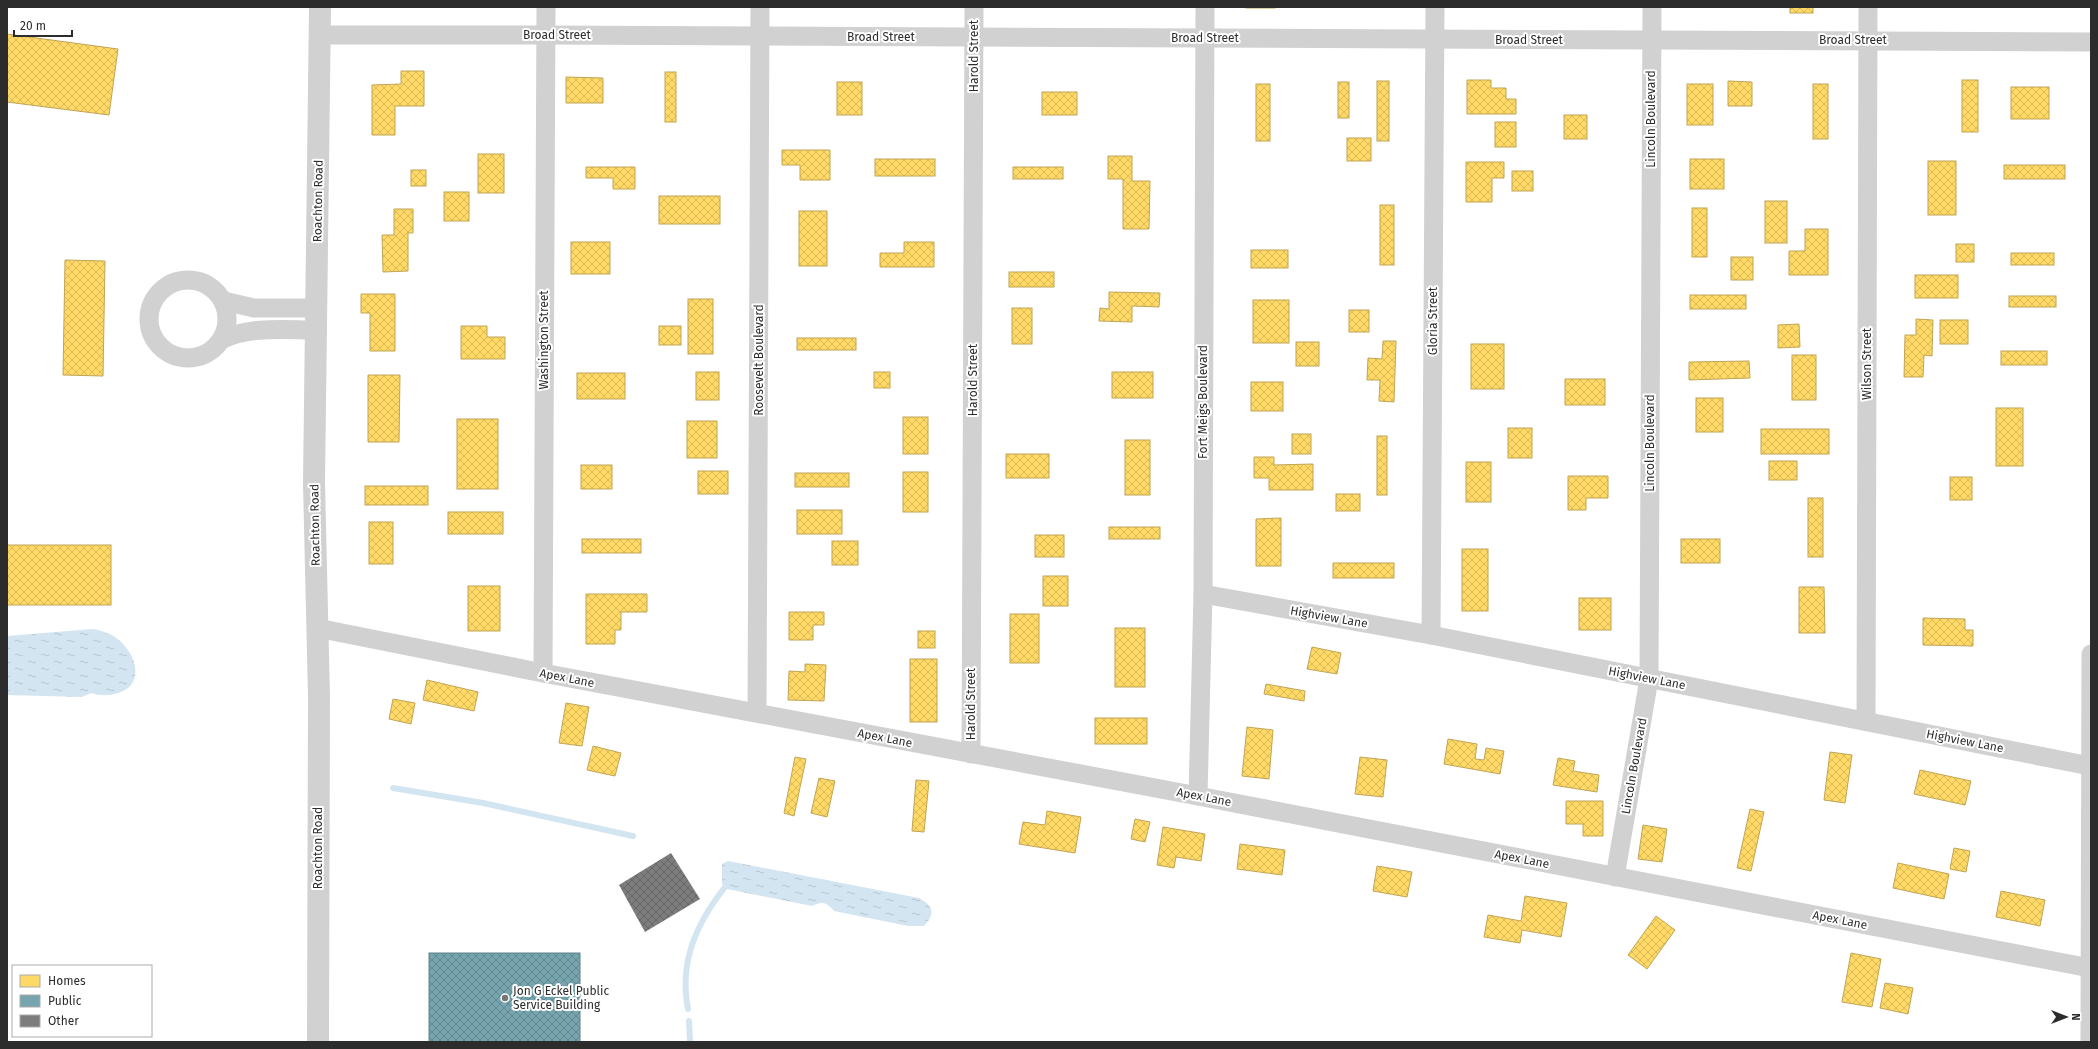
<svg xmlns="http://www.w3.org/2000/svg" width="2098" height="1049" font-family="'Fira Sans',sans-serif">
	<style>
		.water { fill: url(#water-ripples) }
		.homes { fill: url(#homes-cross-hatch); stroke: #c0a555 }
		.public { fill: url(#public-cross-hatch); stroke: #608188 }
		.lines { fill: none; stroke-linecap: round; stroke-linejoin: round }
		.stream { stroke: #d4e5f2; stroke-width: 6 }
		.building { fill: url(#building-cross-hatch) }
		.minor { stroke: #d1d1d1; stroke-width: 19 }
		.tertiary { stroke: #d1d1d1; stroke-width: 22 }
		.poi-dot { fill: #767676; stroke: #fff; stroke-width: 1.5 }
		.labels { text-anchor: middle; stroke-width: 4; stroke-linejoin: round; paint-order: stroke }
		.street-label { font-size: 12px; fill: #2c2c2c; stroke: #fff }
		.poi-label { font-size: 12px; fill: #2c2c2c; stroke: #fff; text-anchor: start }
	</style>
	<defs>
		<pattern id="water-ripples" width="26" height="14" patternUnits="userSpaceOnUse"><rect width="26" height="14" fill="#d4e5f2"/><path d="M2 4q2-2 4 0t4 0M15 11q2-2 4 0t4 0" fill="none" stroke="#b6c5d0"/></pattern>
		<pattern id="homes-cross-hatch" width="8" height="8" patternUnits="userSpaceOnUse"><rect width="8" height="8" fill="#ffd966"/><path d="M0 0l8 8M0 8l8-8" fill="none" stroke="#dbba59"/></pattern>
		<pattern id="public-cross-hatch" width="8" height="8" patternUnits="userSpaceOnUse"><rect width="8" height="8" fill="#76a5af"/><path d="M0 0l8 8M0 8l8-8" fill="none" stroke="#61878f"/></pattern>
		<pattern id="building-cross-hatch" width="8" height="8" patternUnits="userSpaceOnUse"><rect width="8" height="8" fill="#7d7d7d"/><path d="M0 0l8 8M0 8l8-8" fill="none" stroke="#676767"/></pattern>
	</defs>
	<rect width="100%" height="100%" fill="#fff"/>
	<g class="water">
		<path d="M93 629C104 631 115 635 123 644 138 659 143 686 118 693 108 696 101 696 91 693L82 697 7 695V636Z"/>
		<path d="M728 861 919 898C933 905 936 914 924 926H908L834 911C826 902 823 901 812 906L727 889 722 884V864Z"/>
	</g>
	<g class="homes">
		<rect x="1246" y="7" width="29" height="1"/>
		<rect x="1790" y="7" width="23" height="6"/>
		<polygon points="7,34 118,49 109,115 7,102"/>
		<polygon points="401,71 424,71 424,106 395,106 395,135 372,135 372,85 401,84"/>
		<rect x="665" y="72" width="11" height="50"/>
		<polygon points="566,77 603,78 603,103 566,103"/>
		<polygon points="1467,80 1491,80 1491,88 1506,88 1506,99 1516,99 1516,114 1467,114"/>
		<rect x="1962" y="80" width="16" height="52"/>
		<rect x="1377" y="81" width="12" height="60"/>
		<polygon points="1728,81 1752,82 1752,106 1728,106"/>
		<rect x="837" y="82" width="25" height="33"/>
		<rect x="1338" y="82" width="11" height="36"/>
		<rect x="1256" y="84" width="14" height="57"/>
		<rect x="1687" y="84" width="26" height="41"/>
		<rect x="1813" y="84" width="15" height="55"/>
		<rect x="2011" y="87" width="38" height="32"/>
		<rect x="1042" y="92" width="35" height="23"/>
		<rect x="1564" y="115" width="23" height="24"/>
		<rect x="1495" y="122" width="21" height="25"/>
		<rect x="1347" y="138" width="24" height="23"/>
		<polygon points="782,150 830,150 830,180 800,180 800,165 782,165"/>
		<rect x="478" y="154" width="26" height="39"/>
		<polygon points="1108,156 1132,156 1132,181 1150,181 1149,229 1123,229 1123,179 1108,179"/>
		<rect x="875" y="159" width="60" height="17"/>
		<rect x="1690" y="159" width="34" height="30"/>
		<rect x="1928" y="161" width="28" height="54"/>
		<polygon points="1466,162 1504,162 1504,178 1492,178 1492,202 1466,202"/>
		<rect x="2004" y="165" width="61" height="14"/>
		<polygon points="586,167 635,167 635,189 613,189 613,178 586,178"/>
		<rect x="1013" y="167" width="50" height="12"/>
		<rect x="411" y="170" width="15" height="16"/>
		<rect x="1512" y="171" width="21" height="20"/>
		<rect x="444" y="192" width="25" height="29"/>
		<rect x="659" y="196" width="61" height="28"/>
		<rect x="1765" y="201" width="22" height="42"/>
		<rect x="1380" y="205" width="14" height="60"/>
		<rect x="1692" y="208" width="15" height="49"/>
		<polygon points="394,209 413,209 413,233 408,233 408,271 383,272 382,235 394,235"/>
		<rect x="799" y="211" width="28" height="55"/>
		<polygon points="1805,229 1828,229 1828,275 1789,275 1789,251 1805,251"/>
		<rect x="571" y="242" width="39" height="32"/>
		<polygon points="904,242 934,242 934,267 880,267 880,253 904,253"/>
		<rect x="1956" y="244" width="18" height="18"/>
		<rect x="1251" y="250" width="37" height="18"/>
		<rect x="2011" y="253" width="43" height="12"/>
		<rect x="1731" y="257" width="22" height="23"/>
		<polygon points="65,260 105,261 103,376 63,375"/>
		<rect x="1009" y="272" width="45" height="15"/>
		<rect x="1915" y="275" width="43" height="23"/>
		<polygon points="1109,292 1160,293 1159,307 1132,306 1132,322 1099,321 1100,308 1109,309"/>
		<polygon points="361,294 395,294 395,351 370,351 370,313 361,313"/>
		<rect x="1690" y="295" width="56" height="14"/>
		<rect x="2009" y="296" width="47" height="11"/>
		<rect x="688" y="299" width="25" height="55"/>
		<rect x="1253" y="300" width="36" height="43"/>
		<rect x="1012" y="308" width="20" height="36"/>
		<rect x="1349" y="310" width="20" height="22"/>
		<polygon points="1916,319 1933,320 1932,356 1924,355 1923,377 1904,377 1905,335 1916,335"/>
		<rect x="1940" y="320" width="28" height="24"/>
		<polygon points="1799,324 1800,347 1778,348 1778,325"/>
		<polygon points="461,326 487,326 487,337 505,337 505,359 461,359"/>
		<rect x="659" y="326" width="22" height="19"/>
		<rect x="797" y="338" width="59" height="12"/>
		<polygon points="1383,341 1396,341 1394,402 1379,401 1380,380 1367,380 1368,358 1382,359"/>
		<rect x="1296" y="342" width="23" height="24"/>
		<rect x="1471" y="344" width="33" height="45"/>
		<rect x="2001" y="351" width="46" height="14"/>
		<rect x="1792" y="355" width="24" height="45"/>
		<polygon points="1749,361 1750,378 1689,380 1689,362"/>
		<rect x="696" y="372" width="23" height="28"/>
		<rect x="874" y="372" width="16" height="16"/>
		<rect x="1112" y="372" width="41" height="26"/>
		<rect x="577" y="373" width="48" height="26"/>
		<polygon points="368,375 400,375 399,442 368,442"/>
		<rect x="1565" y="379" width="40" height="26"/>
		<rect x="1251" y="382" width="32" height="29"/>
		<rect x="1696" y="398" width="27" height="34"/>
		<rect x="1996" y="408" width="27" height="58"/>
		<rect x="903" y="417" width="25" height="37"/>
		<rect x="457" y="419" width="41" height="70"/>
		<rect x="687" y="421" width="30" height="37"/>
		<rect x="1508" y="428" width="24" height="30"/>
		<rect x="1761" y="429" width="68" height="25"/>
		<rect x="1292" y="434" width="19" height="20"/>
		<rect x="1377" y="436" width="10" height="59"/>
		<rect x="1125" y="440" width="25" height="55"/>
		<rect x="1006" y="454" width="43" height="24"/>
		<polygon points="1254,457 1274,457 1274,465 1313,464 1313,490 1269,490 1269,478 1254,478"/>
		<rect x="1769" y="461" width="28" height="19"/>
		<rect x="1466" y="462" width="25" height="40"/>
		<rect x="581" y="465" width="31" height="24"/>
		<rect x="698" y="471" width="30" height="23"/>
		<rect x="903" y="472" width="25" height="40"/>
		<rect x="795" y="473" width="54" height="14"/>
		<polygon points="1568,476 1608,476 1608,498 1586,498 1586,510 1568,510"/>
		<rect x="1950" y="477" width="22" height="23"/>
		<rect x="365" y="486" width="63" height="19"/>
		<rect x="1336" y="494" width="24" height="17"/>
		<rect x="1808" y="498" width="15" height="59"/>
		<rect x="797" y="510" width="45" height="24"/>
		<rect x="448" y="512" width="55" height="22"/>
		<polygon points="1281,518 1281,566 1256,566 1256,519"/>
		<rect x="369" y="522" width="24" height="42"/>
		<rect x="1109" y="527" width="51" height="12"/>
		<rect x="1035" y="535" width="29" height="22"/>
		<rect x="582" y="539" width="59" height="14"/>
		<rect x="1681" y="539" width="39" height="24"/>
		<rect x="832" y="541" width="26" height="24"/>
		<rect x="7" y="545" width="104" height="60"/>
		<rect x="1462" y="549" width="26" height="62"/>
		<rect x="1333" y="563" width="61" height="15"/>
		<rect x="1043" y="576" width="25" height="30"/>
		<rect x="468" y="586" width="32" height="45"/>
		<polygon points="1799,587 1824,587 1825,633 1799,633"/>
		<polygon points="586,594 647,594 647,612 621,612 621,630 615,630 615,644 586,644"/>
		<rect x="1579" y="598" width="32" height="32"/>
		<polygon points="789,612 824,612 824,625 813,625 813,640 789,640"/>
		<rect x="1010" y="614" width="29" height="49"/>
		<polygon points="1923,618 1965,619 1965,630 1973,630 1973,646 1923,645"/>
		<rect x="1115" y="628" width="30" height="59"/>
		<rect x="918" y="631" width="17" height="17"/>
		<polygon points="1312,647 1341,653 1337,674 1307,669"/>
		<rect x="910" y="659" width="27" height="63"/>
		<polygon points="805,664 826,665 824,701 788,700 789,671 805,672"/>
		<polygon points="427,680 478,692 474,711 423,700"/>
		<polygon points="1266,684 1305,691 1304,701 1264,694"/>
		<polygon points="393,699 415,703 411,724 389,719"/>
		<polygon points="566,703 589,707 582,746 559,743"/>
		<rect x="1095" y="718" width="52" height="26"/>
		<polygon points="1247,727 1273,730 1269,779 1242,776"/>
		<polygon points="1448,739 1477,744 1475,759 1484,760 1486,748 1504,751 1500,774 1444,764"/>
		<polygon points="593,746 621,753 615,776 587,770"/>
		<polygon points="1830,752 1852,755 1845,803 1824,800"/>
		<polygon points="795,757 806,759 794,816 784,813"/>
		<polygon points="1360,757 1387,760 1383,797 1355,794"/>
		<polygon points="1558,758 1575,761 1573,771 1599,775 1597,792 1553,785"/>
		<polygon points="1920,770 1971,781 1965,805 1914,794"/>
		<polygon points="819,778 835,781 827,817 811,813"/>
		<polygon points="916,780 929,781 924,832 912,831"/>
		<polygon points="1566,801 1603,801 1603,836 1583,836 1583,824 1566,824"/>
		<polygon points="1750,809 1764,812 1751,871 1737,868"/>
		<polygon points="1047,811 1081,817 1075,853 1019,844 1023,822 1045,825"/>
		<polygon points="1135,819 1150,822 1145,842 1131,839"/>
		<polygon points="1643,825 1667,829 1662,862 1638,859"/>
		<polygon points="1163,827 1205,834 1201,861 1176,857 1174,868 1157,865"/>
		<polygon points="1240,844 1285,850 1282,875 1237,869"/>
		<polygon points="1954,848 1970,851 1966,872 1950,869"/>
		<polygon points="1898,863 1949,874 1944,899 1893,888"/>
		<polygon points="1377,866 1412,872 1407,897 1373,891"/>
		<polygon points="2001,891 2045,900 2040,926 1996,917"/>
		<polygon points="1525,896 1567,903 1561,937 1522,930 1520,943 1484,937 1488,915 1521,921"/>
		<polygon points="1656,916 1675,930 1647,969 1628,955"/>
		<polygon points="1851,953 1881,959 1872,1007 1842,1002"/>
		<polygon points="1885,983 1913,988 1908,1014 1880,1008"/>
	</g>
	<rect class="public" x="429" y="953" width="151" height="89"/>
	<g class="lines">
		<g class="stream">
			<polyline points="393,788 483,803 633,836"/>
			<path d="M688 1009C679 962 696 924 725 887"/>
			<polyline points="689,1021 690,1042"/>
		</g>
	</g>
	<polygon class="building" points="671,853 700,899 645,932 619,885"/>
	<g class="lines">
		<g class="minor">
			<polyline points="320,35 546,35 2091,42"/>
			<circle cx="188" cy="319" r="39"/>
			<polyline points="224,301 254,308 316,308"/>
			<path d="M223 339C252 326 285 330 316 330"/>
			<polyline points="1203,594 1431,635 2090,766"/>
			<polyline points="317,628 543,673 1198,796 2090,968"/>
			<polyline points="1431,635 1435,7"/>
			<polyline points="543,673 546,7"/>
			<polyline points="757,713 760,7"/>
			<polyline points="1866,721 1868,7"/>
			<polyline points="971,754 974,7"/>
			<polyline points="1198,796 1203,594 1205,7"/>
			<polyline points="1615,877 1649,679 1652,7"/>
			<polyline points="2090,1042 2091,654"/>
		</g>
		<polyline class="tertiary" points="318,1042 319,697 314,483 320,7"/>
	</g>
	<circle class="poi-dot" cx="505" cy="998" r="4"/>
	<g class="labels">
		<g class="street-label">
			<text x="557" y="39">Broad Street</text>
			<text x="881" y="41">Broad Street</text>
			<text x="1205" y="42">Broad Street</text>
			<text x="1529" y="44">Broad Street</text>
			<text x="1853" y="44">Broad Street</text>
			<text transform="translate(974 56) rotate(-90)" y="4">Harold Street</text>
			<text transform="translate(1651 119) rotate(-90)" y="4">Lincoln Boulevard</text>
			<text transform="translate(318 201) rotate(-89)" y="4">Roachton Road</text>
			<text transform="translate(1433 321) rotate(-90)" y="4">Gloria Street</text>
			<text transform="translate(544 340) rotate(-90)" y="4">Washington Street</text>
			<text transform="translate(759 360) rotate(-90)" y="4">Roosevelt Boulevard</text>
			<text transform="translate(1867 364) rotate(-90)" y="4">Wilson Street</text>
			<text transform="translate(973 380) rotate(-90)" y="4">Harold Street</text>
			<text transform="translate(1203 402) rotate(-90)" y="4">Fort Meigs Boulevard</text>
			<text transform="translate(1650 443) rotate(-90)" y="4">Lincoln Boulevard</text>
			<text transform="translate(315 525) rotate(-91)" y="4">Roachton Road</text>
			<text transform="translate(1329 617) rotate(10)" y="4">Highview Lane</text>
			<text transform="translate(567 678) rotate(11)" y="4">Apex Lane</text>
			<text transform="translate(1647 678) rotate(11)" y="4">Highview Lane</text>
			<text transform="translate(971 704) rotate(-90)" y="4">Harold Street</text>
			<text transform="translate(885 738) rotate(11)" y="4">Apex Lane</text>
			<text transform="translate(1965 741) rotate(11)" y="4">Highview Lane</text>
			<text transform="translate(1634 766) rotate(-80)" y="4">Lincoln Boulevard</text>
			<text transform="translate(1204 797) rotate(11)" y="4">Apex Lane</text>
			<text transform="translate(318 848) rotate(-90)" y="4">Roachton Road</text>
			<text transform="translate(1522 859) rotate(11)" y="4">Apex Lane</text>
			<text transform="translate(1840 920) rotate(11)" y="4">Apex Lane</text>
		</g>
		<g class="poi-label">
			<text x="513" y="995">Jon G Eckel Public<tspan x="513" dy="14">Service Building</tspan></text>
		</g>
	</g>
	<rect width="2098" height="1049" fill="none" stroke="#2c2c2c" stroke-width="16"/>
	<rect x="12" y="965" width="140" height="72" fill="#ffffff" stroke="#ababab"/>
	<rect x="20" y="975" width="20" height="12" fill="#ffd966" stroke="#ababab"/>
	<text x="48" y="985" font-size="12" fill="#2c2c2c">Homes</text>
	<rect x="20" y="995" width="20" height="12" fill="#76a5af" stroke="#ababab"/>
	<text x="48" y="1005" font-size="12" fill="#2c2c2c">Public</text>
	<rect x="20" y="1015" width="20" height="12" fill="#7d7d7d" stroke="#ababab"/>
	<text x="48" y="1025" font-size="12" fill="#2c2c2c">Other</text>
	<g transform="translate(2066 1017) rotate(90)" stroke="#ffffff" stroke-width="3" paint-order="stroke">
	<path d="M0-3L7 15L0 10L-7 15Z" fill="#2c2c2c"/>
	<text y="-6" font-size="11" font-weight="bold" text-anchor="middle" fill="#2c2c2c">N</text>
	</g>
	<path d="M14 30v6h58v-6" fill="none" stroke="#2c2c2c" stroke-width="2"/>
	<text x="20" y="30" font-size="12" fill="#2c2c2c" stroke="#ffffff" stroke-width="3" paint-order="stroke">20 m</text>
</svg>
